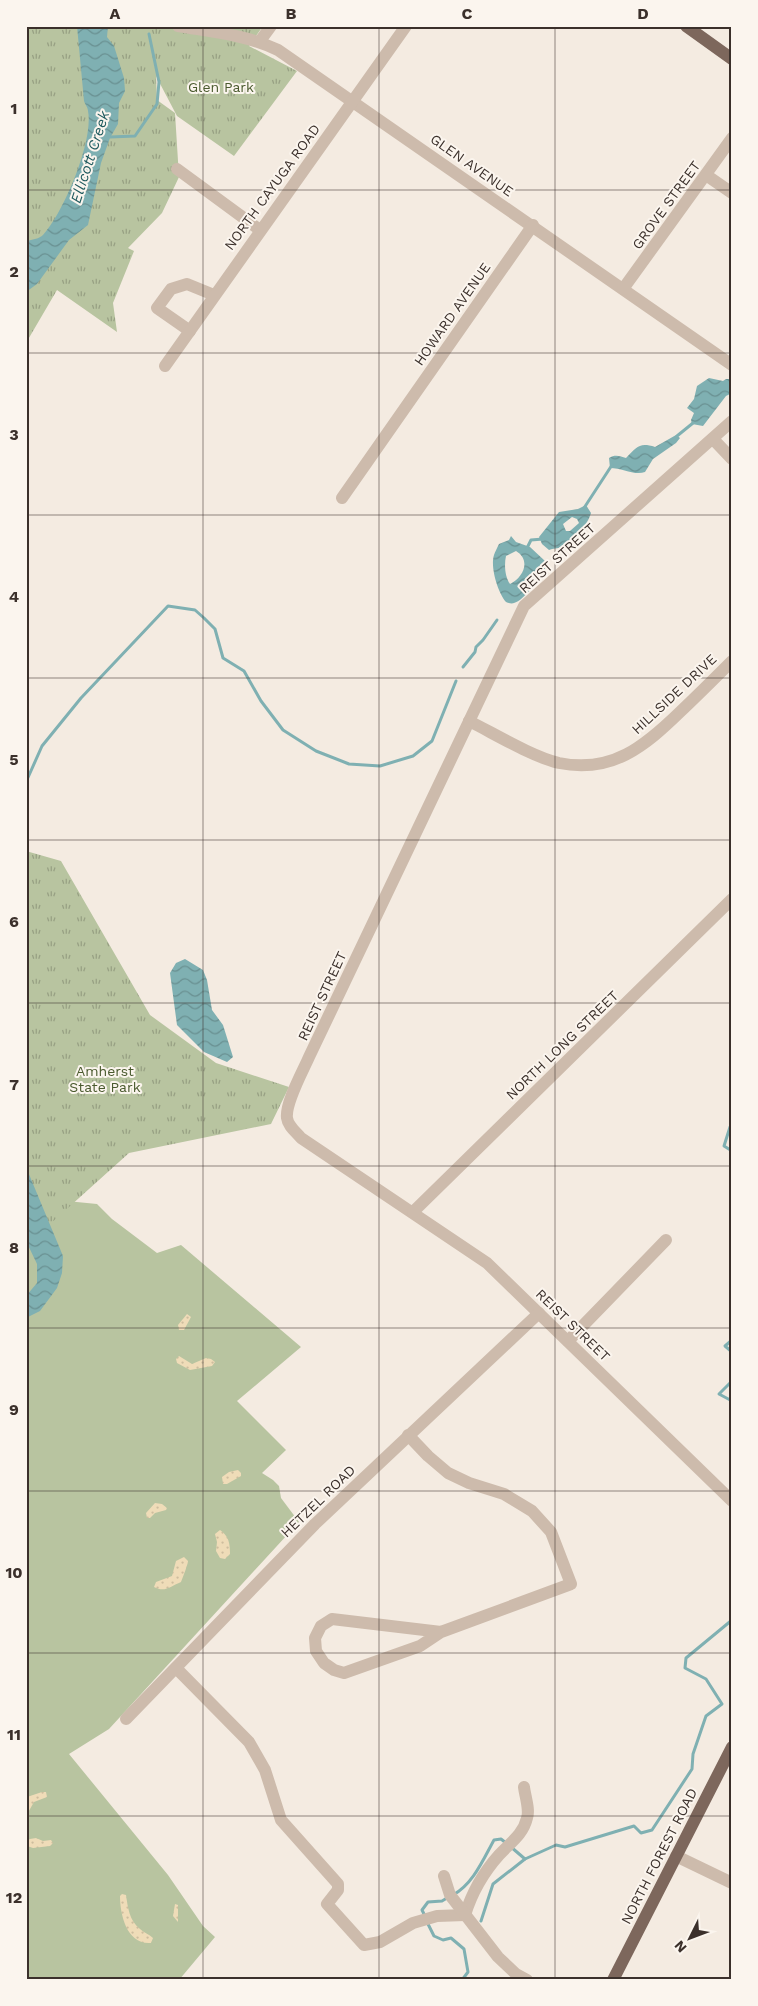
<svg xmlns="http://www.w3.org/2000/svg" width="758" height="2006" font-family="'Work Sans',sans-serif">
	<style>
		.grass { fill: #b8c4a0 }
		.sand { fill: url(#sand-dots) }
		.park { fill: url(#park-tufts) }
		.water { fill: url(#water-waves); fill-rule: evenodd }
		.lines { fill: none; stroke-linecap: round; stroke-linejoin: round }
		.stream { stroke: #7fb0b2; stroke-width: 3 }
		.minor { stroke: #cdbbac; stroke-width: 12 }
		.major { stroke: #7d675c; stroke-width: 12 }
		.grid { fill: none; stroke: #3b302b; stroke-width: 1; stroke-opacity: 0.55 }
		.labels { text-anchor: middle; stroke-width: 4; stroke-linejoin: round; paint-order: stroke }
		.park-label { font-size: 14px; fill: #4a5a2e; stroke: #fbf5ee }
		.street-label { font-size: 14px; fill: #3b302b; stroke: #fbf5ee }
		.water-label { font-size: 15px; font-style: italic; fill: #1f5a5e; stroke: #fbf5ee }
		.neatline { fill: none; stroke: #3b302b; stroke-width: 2 }
		.grid-label { font-size: 16px; text-anchor: middle; font-weight: bold; fill: #3b302b }
	</style>
	<defs>
		<pattern id="sand-dots" width="8" height="8" patternUnits="userSpaceOnUse" patternTransform="scale(1.25)"><rect width="8" height="8" fill="#efdcb8"/><path d="M2 2h.1M6 6h.1" fill="none" stroke="#cebd9e" stroke-width="1.8" stroke-linecap="round"/></pattern>
		<pattern id="park-tufts" width="24" height="20" patternUnits="userSpaceOnUse" patternTransform="scale(1.25)"><rect width="24" height="20" fill="#b8c4a0"/><path d="M3 7l-1-3M5 7V3M7 7l1-3M15 17l-1-3M17 17v-4M19 17l1-3" fill="none" stroke="#97a083"/></pattern>
		<pattern id="water-waves" width="16" height="10" patternUnits="userSpaceOnUse" patternTransform="scale(1.25)"><rect width="16" height="10" fill="#7fb0b2"/><path d="M0 5q4-4 8 0t8 0" fill="none" stroke="#699091"/></pattern>
	</defs>
	<rect width="100%" height="100%" fill="#f4ebe1"/>
	<polygon class="grass" points="26,1197 97,1204 112,1219 157,1253 181,1245 301,1347 237,1401 286,1450 262,1473 273,1480 279,1486 281,1498 299,1522 109,1729 69,1754 168,1875 203,1926 215,1937 179,1980 26,1980"/>
	<g class="sand">
		<polygon points="187,1314 191,1317 184,1330 179,1330 178,1325"/>
		<polygon points="179,1356 192,1364 206,1358 211,1359 215,1362 212,1366 190,1370 177,1363 176,1359"/>
		<polygon points="238,1470 241,1473 241,1476 227,1484 223,1484 222,1477 229,1472"/>
		<polygon points="155,1503 162,1504 167,1508 166,1510 155,1513 150,1518 147,1518 146,1513"/>
		<path d="M220 1530C229 1536 230 1544 230 1554L225 1559 220 1558 216 1551 217 1542 215 1534Z"/>
		<path d="M184 1557 188 1561C188 1564 182 1580 181 1582 171 1586 165 1593 154 1587L156 1582 172 1576 176 1561Z"/>
		<polygon points="42,1792 46,1792 47,1797 34,1802 26,1816 27,1797"/>
		<polygon points="36,1838 43,1841 51,1840 53,1843 50,1846 33,1848 27,1846 26,1841 30,1839"/>
		<path d="M122 1894 126 1895C128 1908 129 1920 140 1929 144 1933 149 1934 153 1938L151 1943C127 1945 120 1915 120 1896Z"/>
		<polygon points="175,1904 178,1905 178,1922 173,1916"/>
	</g>
	<g class="park">
		<polygon points="26,26 263,26 249,46 297,71 234,156 177,116 156,76 157,100 175,113 179,177 162,213 128,248 134,251 113,303 117,332 57,290 26,343"/>
		<polygon points="26,851 61,861 150,1015 216,1063 289,1087 271,1124 129,1153 49,1225 26,1230"/>
	</g>
	<g class="water">
		<path d="M77 26H108L107 37 114 46 124 78 125 91 119 103 118 124 110 138 101 163 88 225 69 240 37 284 26 292V245L28 241C33 239 39 239 43 235 63 214 94 141 88 111 88 108 85 104 84 101Z"/>
		<polygon points="709,378 723,381 726,379 731,379 732,393 726,396 703,426 692,424 691,420 694,413 687,408 694,399 697,386"/>
		<path d="M676 435 680 438 676 443 653 459 645 472C635 476 622 468 610 468L609 458C615 454 620 456 626 458 637 447 639 442 655 447Z"/>
		<path d="M586 505 591 513C587 526 574 541 561 547 558 549 553 548 549 550L542 544 539 537 559 512 578 509ZM572 517 577 519 579 523 570 531H566L563 524Z"/>
		<path d="M511 536 516 542 530 547 545 561 546 567C541 576 524 601 514 603 512 604 508 603 506 602 498 593 490 567 494 555 495 552 497 548 499 544L509 540ZM516 551C531 560 524 577 510 584 505 577 504 565 506 556Z"/>
		<polygon points="185,959 203,970 207,980 212,1010 223,1025 233,1057 227,1062 204,1052 177,1025 170,973 176,963"/>
		<polygon points="26,1167 63,1256 62,1273 57,1288 40,1311 26,1318 26,1296 37,1283 37,1264 26,1241"/>
	</g>
	<g class="lines">
		<g class="stream">
			<polyline points="110,137 135,136 157,104 159,82 149,34"/>
			<polyline points="677,436 693,423"/>
			<polyline points="584,508 612,465"/>
			<polyline points="526,550 531,540 543,539"/>
			<polyline points="463,667 475,652 476,647 483,640 497,620"/>
			<polyline points="26,782 42,746 81,698 168,606 195,610 204,618 215,629 223,658 244,671 261,701 283,730 316,751 349,764 380,766 413,756 432,741 456,681"/>
			<polyline points="732,1125 730,1127 724,1146 732,1151"/>
			<polyline points="732,1340 725,1346 732,1352"/>
			<polyline points="732,1381 719,1394 732,1401"/>
			<polyline points="511,1847 525,1859 556,1845 565,1847 634,1826 641,1833 652,1830 692,1769 693,1754 706,1716 722,1704 706,1679 685,1668 686,1658 732,1620"/>
			<path d="M453 1895C473 1884 483 1860 494 1840L501 1839 506 1843"/>
			<polyline points="425,1916 422,1910 428,1902 442,1901 447,1898"/>
			<polyline points="481,1921 493,1884 525,1859"/>
			<polyline points="427,1922 434,1936 443,1940 451,1938 464,1949 468,1972 462,1980"/>
		</g>
		<g class="minor">
			<path d="M178 26C213 32 247 35 278 50L732 365"/>
			<polyline points="260,41 271,26"/>
			<polyline points="177,169 260,230"/>
			<polyline points="706,175 732,193"/>
			<polyline points="623,289 732,138"/>
			<polyline points="190,331 157,308 171,289 187,284 214,295"/>
			<polyline points="165,366 406,26"/>
			<path d="M732 421 524 606 309 1057C303 1071 285 1103 287 1118 288 1126 296 1132 301 1138L487 1263 732 1501"/>
			<polyline points="713,439 732,459"/>
			<polyline points="342,498 533,225"/>
			<path d="M469 721C495 734 533 757 559 763 612 774 645 746 680 712 698 695 715 678 732 661"/>
			<polyline points="413,1212 732,899"/>
			<polyline points="568,1341 666,1240"/>
			<polyline points="408,1435 428,1456 448,1473 469,1483 504,1494 532,1511 551,1532 571,1584 441,1632 420,1646 344,1673 334,1670 324,1663 316,1651 315,1638 321,1626 332,1619 441,1632"/>
			<path d="M176 1668 249 1742 265 1770 281 1820 338 1884V1890L327 1904 364 1945 380 1942 413 1923 437 1916 465 1915C472 1892 483 1873 499 1855 510 1843 523 1835 527 1818 530 1810 525 1796 524 1787"/>
			<polyline points="126,1719 315,1524 539,1313"/>
			<polyline points="676,1856 732,1883"/>
			<polyline points="444,1876 450,1895 498,1957 516,1974 527,1980"/>
		</g>
		<g class="major">
			<polyline points="686,26 732,59"/>
			<polyline points="613,1980 732,1747"/>
		</g>
	</g>
	<path class="grid" d="M203 26V1980M379 26V1980M555 26V1980M26 190H732M26 353H732M26 515H732M26 678H732M26 840H732M26 1003H732M26 1166H732M26 1328H732M26 1491H732M26 1653H732M26 1816H732"/>
	<g class="labels">
		<g class="park-label">
			<text x="221" y="92">Glen Park</text>
			<text x="105" y="1076">Amherst<tspan x="105" dy="16">State Park</tspan></text>
		</g>
		<g class="street-label">
			<text transform="translate(472 165) rotate(35)" y="5">GLEN AVENUE</text>
			<text transform="translate(272 187) rotate(-54)" y="5">NORTH CAYUGA ROAD</text>
			<text transform="translate(666 205) rotate(-54)" y="5">GROVE STREET</text>
			<text transform="translate(452 314) rotate(-55)" y="5">HOWARD AVENUE</text>
			<text transform="translate(557 558) rotate(-42)" y="5">REIST STREET</text>
			<text transform="translate(674 694) rotate(-43)" y="5">HILLSIDE DRIVE</text>
			<text transform="translate(322 996) rotate(-65)" y="5">REIST STREET</text>
			<text transform="translate(562 1045) rotate(-44)" y="5">NORTH LONG STREET</text>
			<text transform="translate(573 1325) rotate(44)" y="5">REIST STREET</text>
			<text transform="translate(318 1501) rotate(-44)" y="5">HETZEL ROAD</text>
			<text transform="translate(659 1856) rotate(-63)" y="5">NORTH FOREST ROAD</text>
		</g>
		<g class="water-label">
			<text transform="translate(90 157) rotate(-72)" y="5">Ellicott Creek</text>
		</g>
	</g>
	<rect width="758" height="2006" fill="none" stroke="#fbf5ee" stroke-width="55"/>
	<g transform="translate(690 1938) rotate(228)" stroke="#fbf5ee" stroke-width="4" paint-order="stroke">
	<path d="M0-4L9 19L0 12L-9 19Z" fill="#3b302b"/>
	<text y="-8" font-size="14" font-weight="bold" text-anchor="middle" fill="#3b302b">N</text>
	</g>
	<rect x="28" y="28" width="702" height="1950" class="neatline"/>
	<g class="grid-label">
		<text x="115" y="19">A</text>
		<text x="291" y="19">B</text>
		<text x="467" y="19">C</text>
		<text x="643" y="19">D</text>
		<text x="14" y="114">1</text>
		<text x="14" y="277">2</text>
		<text x="14" y="440">3</text>
		<text x="14" y="602">4</text>
		<text x="14" y="765">5</text>
		<text x="14" y="927">6</text>
		<text x="14" y="1090">7</text>
		<text x="14" y="1253">8</text>
		<text x="14" y="1415">9</text>
		<text x="14" y="1578">10</text>
		<text x="14" y="1740">11</text>
		<text x="14" y="1903">12</text>
	</g>
</svg>
